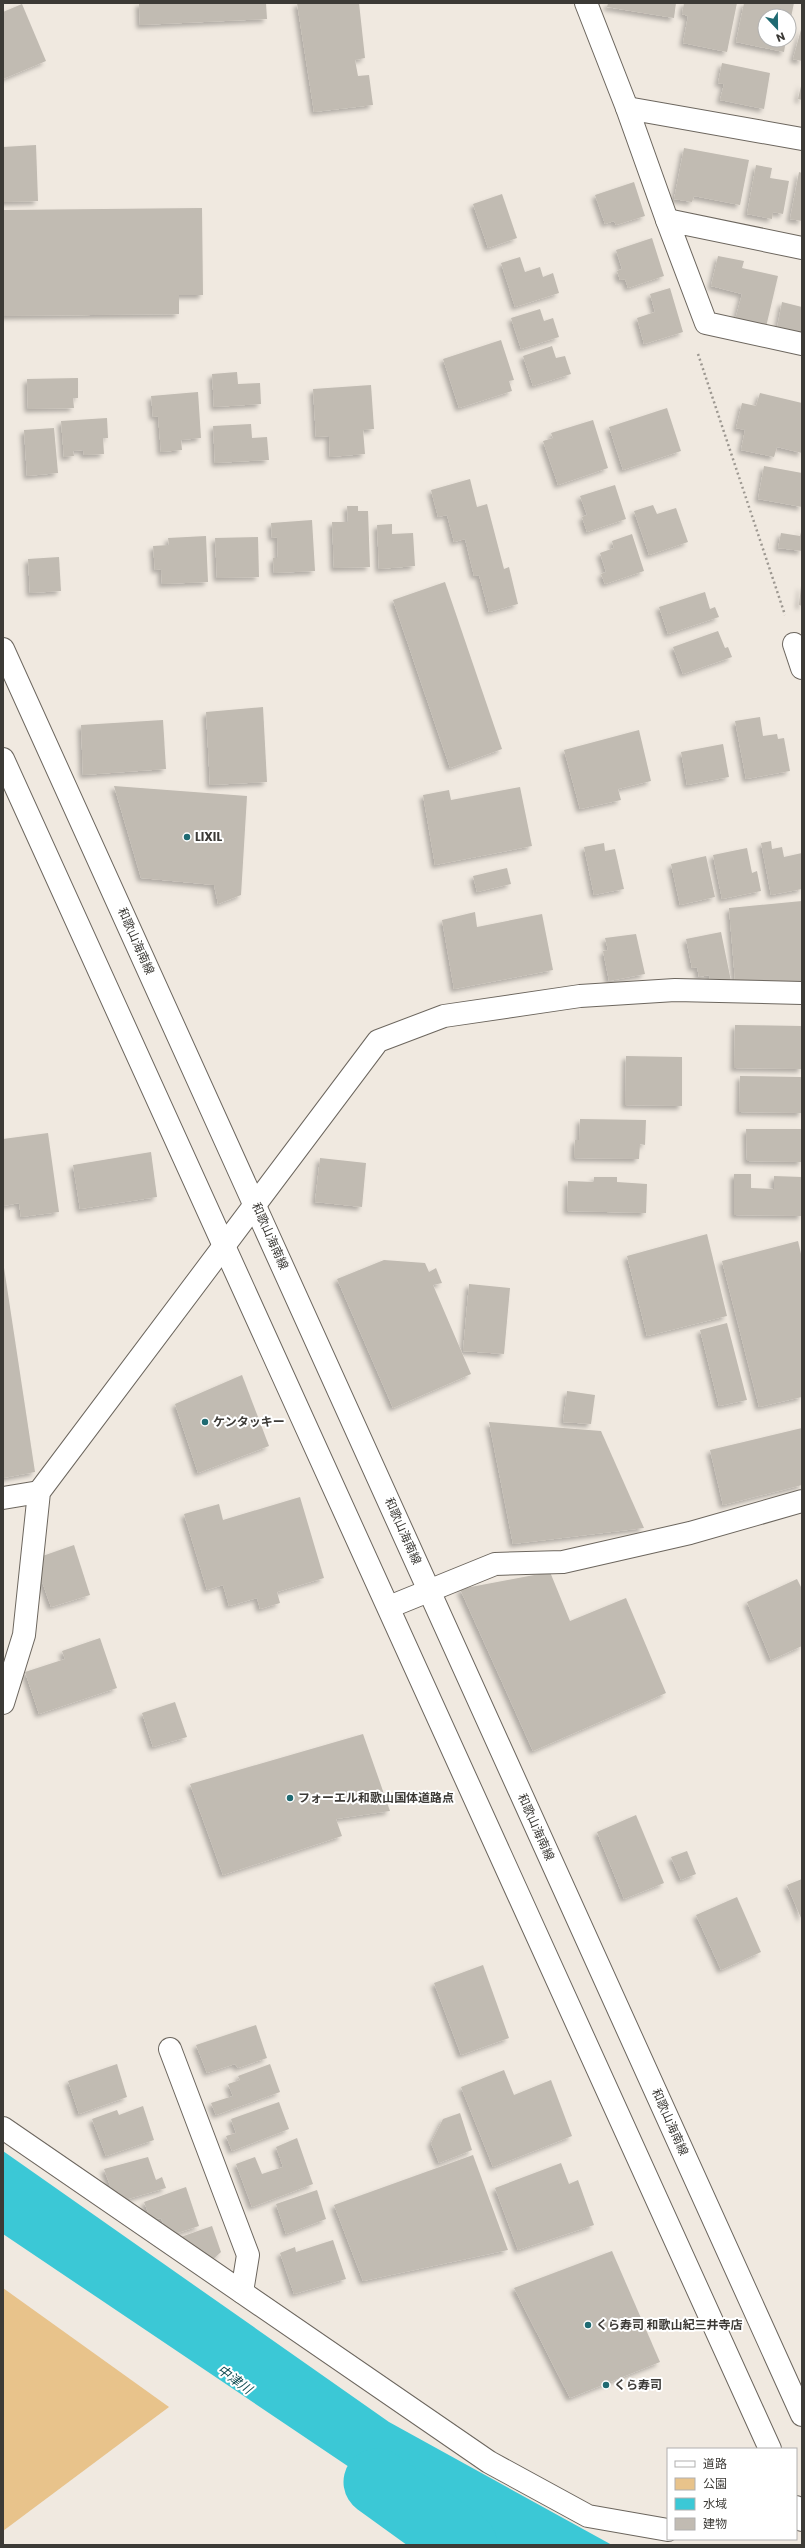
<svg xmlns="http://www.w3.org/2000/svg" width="805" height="2548" font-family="Poppins,'Noto Sans JP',sans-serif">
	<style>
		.green { fill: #e8c38b }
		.water { fill: #3bc8d6 }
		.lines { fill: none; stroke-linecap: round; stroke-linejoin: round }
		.river { stroke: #3bc8d6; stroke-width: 67 }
		.building { fill: #c1bbb2; filter: url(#shadow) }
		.minor-casing { stroke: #6c665e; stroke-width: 24 }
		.secondary-casing { stroke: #6c665e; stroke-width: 24 }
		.path { stroke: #9d9891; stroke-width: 2.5; stroke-dasharray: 2 3; stroke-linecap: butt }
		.minor { stroke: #fff; stroke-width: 22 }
		.secondary { stroke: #fff; stroke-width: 22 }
		.poi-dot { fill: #1f6a72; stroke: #fff; stroke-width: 1.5 }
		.labels { text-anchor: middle; stroke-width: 4; stroke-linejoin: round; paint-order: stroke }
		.poi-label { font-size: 12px; font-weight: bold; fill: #3c3a36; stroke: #fff; text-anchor: start }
		.street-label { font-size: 12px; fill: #3c3a36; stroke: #fff }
		.water-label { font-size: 13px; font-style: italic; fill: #0f4b51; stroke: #fff }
	</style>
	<defs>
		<filter id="shadow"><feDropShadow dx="-3.5" dy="3.5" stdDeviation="2" flood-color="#0004"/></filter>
	</defs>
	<rect width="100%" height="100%" fill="#f0e9e0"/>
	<polygon class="green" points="3,2288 169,2407 3,2531"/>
	<polygon class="water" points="3,2151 389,2422 612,2545 465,2545 3,2234"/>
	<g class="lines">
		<polyline class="river" points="377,2482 464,2545"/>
	</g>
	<g class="building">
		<polygon points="139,3 266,3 267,19 140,25"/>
		<polygon points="297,3 359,3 365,58 355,60 358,76 369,75 373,105 314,112"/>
		<polygon points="608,3 676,3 674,18 607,7"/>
		<polygon points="684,3 737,3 727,52 683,43 688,16 682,14"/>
		<polygon points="744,3 794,3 790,22 789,16 765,16 765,40 786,40 784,52 736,42"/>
		<polygon points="22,4 46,61 3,79 3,12"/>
		<polygon points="802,26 802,61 793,59"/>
		<polygon points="722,63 770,73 764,109 720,100 724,84 718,83"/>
		<polygon points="802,82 802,100 798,99"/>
		<polygon points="36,145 38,201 3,202 3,147"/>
		<polygon points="684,148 749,160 740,205 694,196 692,202 674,199"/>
		<polygon points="756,165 772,168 770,178 789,181 783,214 773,212 772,219 747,214"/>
		<polygon points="799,172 802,173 802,221 790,219"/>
		<polygon points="634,182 645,216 616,225 614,221 605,224 595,195"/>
		<polygon points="502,194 517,238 488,248 473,204"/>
		<polygon points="202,208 203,295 179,295 179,314 3,316 3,210"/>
		<polygon points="652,238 664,276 628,288 625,279 620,280 617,271 622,269 616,250"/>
		<polygon points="718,256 744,261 742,268 778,276 766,327 735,320 742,294 711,286"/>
		<polygon points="520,257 525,272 540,267 543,277 553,273 559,293 515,307 501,263"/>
		<polygon points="670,288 683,332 644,344 637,318 655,312 650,294"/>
		<polygon points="782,302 802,307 802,334 777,328"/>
		<polygon points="540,309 544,321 553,318 559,337 521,349 511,318"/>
		<polygon points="501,340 514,380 509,381 512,391 459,408 443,359"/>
		<polygon points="552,346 556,358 565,356 571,374 533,386 523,356"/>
		<polygon points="237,372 238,384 260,383 261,404 214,407 212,374"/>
		<polygon points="78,378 78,398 73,398 74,408 28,409 27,379"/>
		<polygon points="371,385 374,429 363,430 365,454 330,457 329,436 316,437 313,389"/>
		<polygon points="198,392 201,438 181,440 182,450 161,452 158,416 153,417 151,396"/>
		<polygon points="760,393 802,403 802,453 777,447 774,457 741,450 745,430 736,428 742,403 756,406"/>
		<polygon points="667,408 681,451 623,470 609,427"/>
		<polygon points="107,418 108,438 103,438 104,454 84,455 83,450 73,451 74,456 64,457 61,421"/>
		<polygon points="593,420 608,468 558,485 543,441 553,438 551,433"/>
		<polygon points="251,424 252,438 267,437 269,460 215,463 213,426"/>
		<polygon points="54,428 58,473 27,476 24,430"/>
		<polygon points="764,466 802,473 802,507 758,499"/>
		<polygon points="470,479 477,507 487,504 504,569 509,567 518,604 489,612 479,575 474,576 465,539 454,542 447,515 438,517 431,490"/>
		<polygon points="615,485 626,519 587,532 582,517 587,515 580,496"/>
		<polygon points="653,505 657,514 676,508 688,542 649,555 634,511"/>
		<polygon points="347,506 358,506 358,511 368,511 370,567 334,568 332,522 348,522"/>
		<polygon points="312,520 315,571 274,573 273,558 278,558 277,537 272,538 271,523"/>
		<polygon points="392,524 392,534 413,533 415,566 379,569 377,525"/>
		<polygon points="802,528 802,551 778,548 781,533 800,536"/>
		<polygon points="632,534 644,571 605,584 601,574 606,572 600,553 614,548 612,541"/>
		<polygon points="206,536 208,582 162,584 161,569 155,570 153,546 169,545 168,538"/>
		<polygon points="258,537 259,577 217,578 215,538"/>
		<polygon points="59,557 61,591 30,593 28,559"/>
		<polygon points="445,582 502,749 450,768 393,600"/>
		<polygon points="801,586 802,586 802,606 799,605"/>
		<polygon points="705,592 710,609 715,607 719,617 668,634 659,607"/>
		<polygon points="718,631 725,648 728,647 732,657 683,674 673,647"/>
		<polygon points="263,707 267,782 210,785 206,712"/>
		<polygon points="760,717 763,736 777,734 778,739 784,738 790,771 746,779 735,721"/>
		<polygon points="163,720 166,769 83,775 81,725"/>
		<polygon points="639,730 651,781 618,789 621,800 580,809 564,750"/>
		<polygon points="723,744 729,777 687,785 681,752"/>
		<polygon points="114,786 247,796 241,895 218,904 214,885 141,878"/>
		<polygon points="520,787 532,846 435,865 423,795 449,790 451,800"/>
		<polygon points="771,841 772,849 782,847 784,857 802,853 802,889 771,895 761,843"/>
		<polygon points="604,843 605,851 615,849 624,889 594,895 584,847"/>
		<polygon points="747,848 752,873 757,871 761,891 722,899 713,855"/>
		<polygon points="706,856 715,897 680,905 671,864"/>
		<polygon points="507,868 511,884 477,892 473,876"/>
		<polygon points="802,901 802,986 736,992 729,908"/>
		<polygon points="475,912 477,927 542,914 553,970 454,989 442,920"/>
		<polygon points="721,932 731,981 711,985 709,975 699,977 697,967 692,968 686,939"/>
		<polygon points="636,934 645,974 609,981 603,951 608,950 605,938"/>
		<polygon points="735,1025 802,1026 802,1069 734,1068"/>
		<polygon points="626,1056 682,1057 682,1106 625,1105"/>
		<polygon points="740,1076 802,1077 802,1113 739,1112"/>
		<polygon points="580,1119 646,1120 645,1145 640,1144 639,1159 574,1158 575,1140 579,1140"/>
		<polygon points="746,1129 802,1129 802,1162 747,1161"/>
		<polygon points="48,1133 59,1212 21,1217 19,1203 3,1206 3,1139"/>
		<polygon points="151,1152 157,1197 80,1209 73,1165"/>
		<polygon points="320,1158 366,1163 362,1207 315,1202"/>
		<polygon points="734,1174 751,1174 751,1188 774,1189 774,1176 802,1177 802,1216 734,1215"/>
		<polygon points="594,1177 617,1177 617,1182 647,1184 646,1213 567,1211 568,1181 594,1182"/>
		<polygon points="707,1234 727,1316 647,1336 627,1256"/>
		<polygon points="798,1241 802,1258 802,1397 759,1407 722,1261"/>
		<polygon points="384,1260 425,1263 429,1272 436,1268 442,1283 433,1285 471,1374 393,1408 337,1279"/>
		<polygon points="3,1261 35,1472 3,1478"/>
		<polygon points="469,1284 510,1288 504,1354 463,1351"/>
		<polygon points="727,1323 747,1400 719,1406 700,1330"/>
		<polygon points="242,1375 269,1446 198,1473 175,1404"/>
		<polygon points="567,1391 595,1395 591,1424 563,1422"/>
		<polygon points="489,1422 601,1431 644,1528 513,1544"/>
		<polygon points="802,1428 802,1485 723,1505 710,1450"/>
		<polygon points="300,1497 324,1578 277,1592 280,1603 260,1609 257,1598 229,1606 223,1585 207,1590 184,1514 219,1504 223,1520"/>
		<polygon points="74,1545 90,1595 51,1607 34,1559"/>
		<polygon points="550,1572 570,1621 626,1598 666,1693 533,1751 460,1589"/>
		<polygon points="797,1579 802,1589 802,1646 771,1660 747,1602"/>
		<polygon points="100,1638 117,1688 39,1714 25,1672 65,1659 62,1651"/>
		<polygon points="175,1702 187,1737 153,1747 142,1713"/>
		<polygon points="363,1734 390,1811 336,1819 342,1836 223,1875 190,1784"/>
		<polygon points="636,1815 664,1883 624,1899 597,1832"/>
		<polygon points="687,1851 696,1874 681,1880 671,1857"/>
		<polygon points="802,1879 802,1918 801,1918 787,1885"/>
		<polygon points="737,1897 761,1952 721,1970 696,1915"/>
		<polygon points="483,1965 509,2038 461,2055 434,1983"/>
		<polygon points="256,2025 267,2058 238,2068 235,2064 207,2073 196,2045"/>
		<polygon points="117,2064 127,2097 79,2114 68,2081"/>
		<polygon points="270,2064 280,2092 216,2115 211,2103 233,2096 228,2084 240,2080 238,2076"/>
		<polygon points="504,2070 514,2095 551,2080 572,2136 493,2167 461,2087"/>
		<polygon points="279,2102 289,2129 232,2151 226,2136 236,2133 231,2119"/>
		<polygon points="143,2106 154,2140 106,2156 92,2119 117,2110 119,2115"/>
		<polygon points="460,2113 472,2150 439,2163 431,2143 443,2119"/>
		<polygon points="297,2138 313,2184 252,2207 236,2164 255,2157 262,2174 283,2167 276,2147"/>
		<polygon points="473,2155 508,2250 363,2281 334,2205"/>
		<polygon points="148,2157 156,2180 162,2177 166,2188 121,2201 119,2192 113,2194 104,2169"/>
		<polygon points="561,2163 569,2184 578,2180 594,2225 518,2250 495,2188"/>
		<polygon points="186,2187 199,2226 168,2236 161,2218 151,2220 144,2202"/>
		<polygon points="317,2190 326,2219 286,2234 276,2204"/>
		<polygon points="212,2226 221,2252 208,2264 178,2238"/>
		<polygon points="333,2240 346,2279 294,2294 280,2253 295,2247 296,2252"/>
		<polygon points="612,2251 660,2362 570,2398 514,2288"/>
	</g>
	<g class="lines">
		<g class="minor-casing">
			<g id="minor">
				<polyline points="586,3 627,108"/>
				<polyline points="667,220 627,108 802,139"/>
				<polyline points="802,248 667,220 706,323 802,344"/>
				<polyline points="794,644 802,668"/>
				<polyline points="3,1498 39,1492"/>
				<polyline points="389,1607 495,1564 563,1562 690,1533 802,1501"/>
				<polyline points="3,1703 24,1635 39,1492 378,1041 444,1016 580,996 675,990 802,993"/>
				<polyline points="170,2049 248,2255 242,2292"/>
				<polyline points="3,2128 489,2462 588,2516 668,2530"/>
			</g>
		</g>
		<g class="secondary-casing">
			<g id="secondary">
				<polyline points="3,649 802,2415"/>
				<polyline points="3,759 770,2449"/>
				<polyline points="796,2507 802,2520"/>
			</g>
		</g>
		<polyline class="path" points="698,354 785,615"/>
		<use href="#minor" class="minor"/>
		<use href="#secondary" class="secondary"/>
	</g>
	<g class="poi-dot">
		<circle cx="187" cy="837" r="4"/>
		<circle cx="205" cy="1422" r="4"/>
		<circle cx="290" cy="1798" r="4"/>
		<circle cx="588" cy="2325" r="4"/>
		<circle cx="606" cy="2385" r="4"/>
	</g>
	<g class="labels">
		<g class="poi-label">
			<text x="195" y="841">LIXIL</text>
			<text x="213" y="1426">ケンタッキー</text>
			<text x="298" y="1802">フォーエル和歌山国体道路点</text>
			<text x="596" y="2329">くら寿司 和歌山紀三井寺店</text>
			<text x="614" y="2389">くら寿司</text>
		</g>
		<g class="street-label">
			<text transform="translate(136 941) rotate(66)" y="4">和歌山海南線</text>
			<text transform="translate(270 1236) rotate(66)" y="4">和歌山海南線</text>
			<text transform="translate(403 1531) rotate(66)" y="4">和歌山海南線</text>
			<text transform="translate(536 1827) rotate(66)" y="4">和歌山海南線</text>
			<text transform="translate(670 2122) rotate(66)" y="4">和歌山海南線</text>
		</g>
		<g class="water-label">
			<text transform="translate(235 2379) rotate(36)" y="5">中津川</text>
		</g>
	</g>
	<rect width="805" height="2548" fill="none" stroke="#3c3a36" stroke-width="8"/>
	<rect x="667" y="2448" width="130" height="92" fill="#ffffff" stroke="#b1b0af"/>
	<rect x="675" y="2461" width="20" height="6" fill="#ffffff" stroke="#b1b0af"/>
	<text x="703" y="2468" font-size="12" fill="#3c3a36">道路</text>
	<rect x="675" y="2478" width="20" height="12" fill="#e8c38b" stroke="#b1b0af"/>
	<text x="703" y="2488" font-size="12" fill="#3c3a36">公園</text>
	<rect x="675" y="2498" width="20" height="12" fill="#3bc8d6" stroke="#b1b0af"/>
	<text x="703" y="2508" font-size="12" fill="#3c3a36">水域</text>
	<rect x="675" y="2518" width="20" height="12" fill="#c1bbb2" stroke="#b1b0af"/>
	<text x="703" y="2528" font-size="12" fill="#3c3a36">建物</text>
	<g transform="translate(777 28) rotate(158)"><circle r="19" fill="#ffffff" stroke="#b1b0af"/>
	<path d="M0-3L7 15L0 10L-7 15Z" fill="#1f6a72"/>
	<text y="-6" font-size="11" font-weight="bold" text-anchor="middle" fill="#3c3a36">N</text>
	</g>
</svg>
